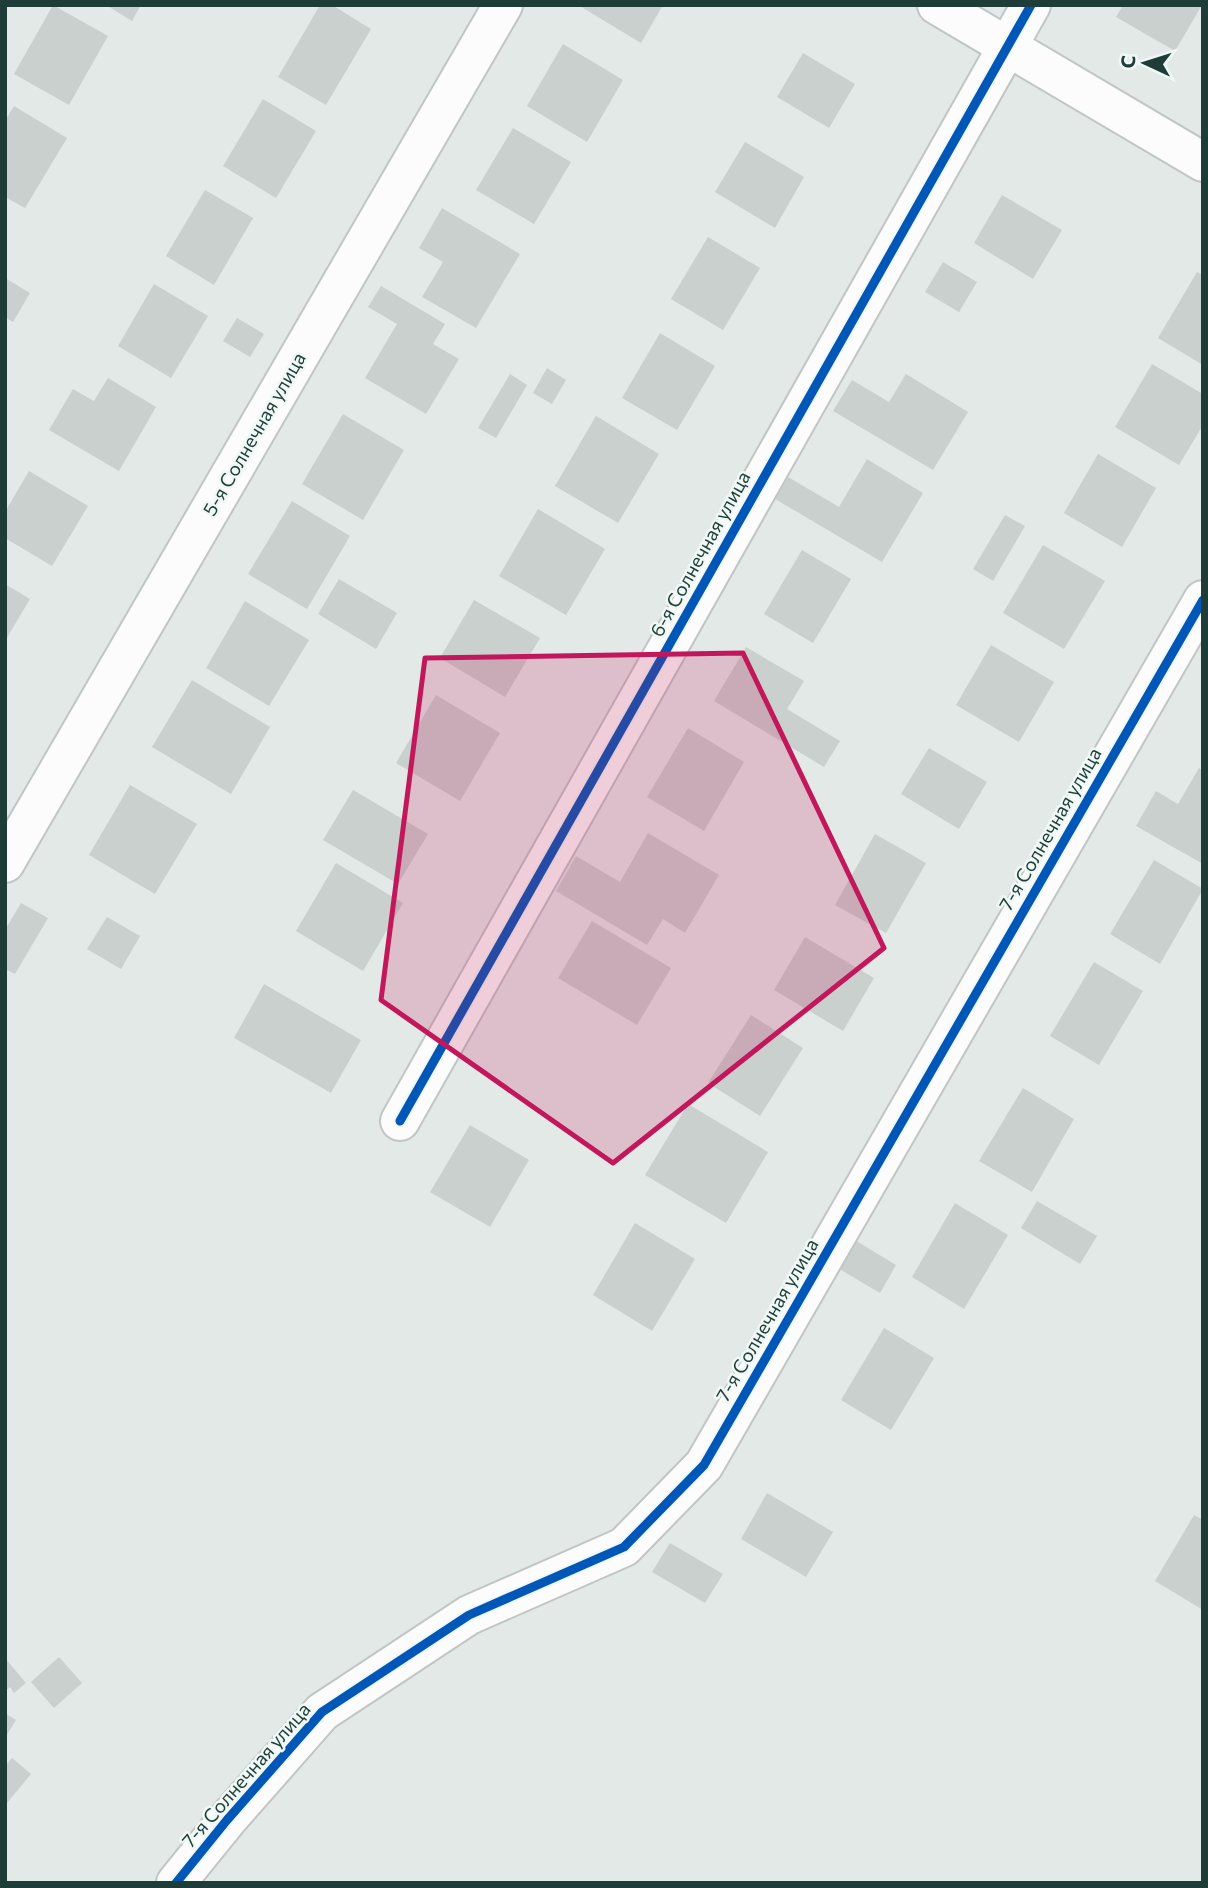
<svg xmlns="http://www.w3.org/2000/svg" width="1208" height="1888" font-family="Commissioner,sans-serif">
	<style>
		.building { fill: #cad0ce }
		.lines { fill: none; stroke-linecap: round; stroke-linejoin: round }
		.minor-casing { stroke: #c0c6c4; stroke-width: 42 }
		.minor { stroke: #fbfcfb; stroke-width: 38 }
		.cycleway-casing { stroke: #f0f8f5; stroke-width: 13 }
		.cycleway { stroke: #0057b8; stroke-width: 9 }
		.marked { fill: #c2185b; fill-opacity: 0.2; stroke: #c2185b; stroke-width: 5; stroke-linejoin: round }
		.labels { text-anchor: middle; stroke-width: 5; stroke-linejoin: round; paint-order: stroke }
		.street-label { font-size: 19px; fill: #1f3d38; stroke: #f0f8f5 }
	</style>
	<rect width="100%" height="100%" fill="#e3e9e7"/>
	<g class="building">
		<polygon points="53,5 108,36 69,105 14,74"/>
		<polygon points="106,5 141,5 132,21"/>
		<polygon points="320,5 332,5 371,29 326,105 278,77"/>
		<polygon points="578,5 663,5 641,43"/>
		<polygon points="1123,5 1202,5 1175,51 1116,17"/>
		<polygon points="563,44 623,80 587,142 527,106"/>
		<polygon points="803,53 855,84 829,128 777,97"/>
		<polygon points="263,99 316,131 276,198 223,166"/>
		<polygon points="14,106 67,138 25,208 5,197 5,121"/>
		<polygon points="513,128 571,162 534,224 476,190"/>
		<polygon points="745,142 804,177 775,228 715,192"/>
		<polygon points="205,190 253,218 214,285 166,256"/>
		<polygon points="1002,195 1062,230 1033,279 974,243"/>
		<polygon points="442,208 520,254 476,328 422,297 443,262 419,248"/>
		<polygon points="708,237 760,268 723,330 671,299"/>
		<polygon points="943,262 977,282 959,312 925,292"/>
		<polygon points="1197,272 1203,275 1203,365 1158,338"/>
		<polygon points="5,278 30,293 13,322 5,317"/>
		<polygon points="154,284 208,316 171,378 118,346"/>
		<polygon points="381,286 445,324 433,344 459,359 426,414 365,378 397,324 368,307"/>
		<polygon points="237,318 264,334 250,357 223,341"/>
		<polygon points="660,333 715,366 677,430 622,398"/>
		<polygon points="1152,364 1203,394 1203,425 1179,465 1115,427"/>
		<polygon points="547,368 566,380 552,404 533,393"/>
		<polygon points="510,374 527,385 496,438 478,428"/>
		<polygon points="906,374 968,412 933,470 833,411 852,380 889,402"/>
		<polygon points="108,378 156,407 119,471 49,430 73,389 94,401"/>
		<polygon points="343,414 404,450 363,520 302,484"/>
		<polygon points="596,416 659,454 618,523 555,486"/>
		<polygon points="1098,454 1156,488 1122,547 1064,513"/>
		<polygon points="867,459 923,493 882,562 775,499 788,477 839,507"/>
		<polygon points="29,471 88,506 52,566 5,538 5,512"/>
		<polygon points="292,501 350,536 307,609 248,574"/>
		<polygon points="538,509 605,549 566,615 499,576"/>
		<polygon points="1005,515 1025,526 993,581 973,569"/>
		<polygon points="1043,545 1105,581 1064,649 1003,613"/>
		<polygon points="802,550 851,579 813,643 764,614"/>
		<polygon points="339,579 397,613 376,649 318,614"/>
		<polygon points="5,584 30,599 5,641"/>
		<polygon points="474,600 540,638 505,697 440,658"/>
		<polygon points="245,601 309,640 269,706 206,668"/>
		<polygon points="991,645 1054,682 1019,742 956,705"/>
		<polygon points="746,647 804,681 787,709 840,741 824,767 714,701"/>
		<polygon points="192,680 270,727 231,794 152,747"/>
		<polygon points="436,695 500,733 460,801 396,763"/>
		<polygon points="688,728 744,762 704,831 647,797"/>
		<polygon points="929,748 987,782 959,829 901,794"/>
		<polygon points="1199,768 1203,771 1203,864 1136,826 1156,791 1178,804"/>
		<polygon points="130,785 197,824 155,894 89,855"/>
		<polygon points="353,790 428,834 398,884 323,840"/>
		<polygon points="648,833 719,875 685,933 663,919 647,945 556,891 576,856 620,882"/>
		<polygon points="875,834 926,863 886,933 835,905"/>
		<polygon points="1154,860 1203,889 1160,964 1110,934"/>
		<polygon points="336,863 403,903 363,971 296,931"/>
		<polygon points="21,903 48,918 15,974 5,969 5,930"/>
		<polygon points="107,917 140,936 121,969 87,949"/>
		<polygon points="592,921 671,968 637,1025 558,978"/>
		<polygon points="805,937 874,978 843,1031 774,990"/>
		<polygon points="1094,962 1143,991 1099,1065 1050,1036"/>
		<polygon points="264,984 361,1040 331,1093 234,1038"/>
		<polygon points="751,1015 803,1048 760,1116 708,1083"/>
		<polygon points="1023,1088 1074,1119 1032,1192 979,1161"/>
		<polygon points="688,1104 768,1152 726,1223 645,1175"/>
		<polygon points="470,1125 529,1160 490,1227 430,1192"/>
		<polygon points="1037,1201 1097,1236 1080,1264 1021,1228"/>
		<polygon points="955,1203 1008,1235 964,1309 912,1277"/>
		<polygon points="635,1223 695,1259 652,1331 593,1295"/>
		<polygon points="853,1239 896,1265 880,1293 836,1267"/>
		<polygon points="884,1328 934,1358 891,1430 841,1400"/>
		<polygon points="767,1493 833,1532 806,1577 741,1539"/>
		<polygon points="1194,1515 1203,1520 1203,1610 1155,1581"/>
		<polygon points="670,1543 723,1574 705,1603 652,1572"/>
		<polygon points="59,1657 82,1683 54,1708 31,1682"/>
		<polygon points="5,1658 26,1683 14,1693 10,1687 5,1691"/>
		<polygon points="5,1713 16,1720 5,1738"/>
		<polygon points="12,1758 31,1774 7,1803 5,1802 5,1766"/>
	</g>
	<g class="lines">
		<g class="minor-casing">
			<g id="minor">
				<polyline points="937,5 1203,162"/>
				<polyline points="5,863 503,5"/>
				<polyline points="400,1121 1031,5"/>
				<polyline points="176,1883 227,1820 322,1712 469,1615 624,1547 704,1465 1203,600"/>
			</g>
		</g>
		<use href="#minor" class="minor"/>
		<g class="cycleway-casing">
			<g id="cycleway">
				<polyline points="400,1121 1031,5"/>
				<polyline points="176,1883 227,1820 322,1712 469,1615 624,1547 704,1465 1203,600"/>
			</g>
		</g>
		<use href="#cycleway" class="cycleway"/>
	</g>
	<path class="marked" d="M743 653 884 948 613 1163 381 1000 425 658Z"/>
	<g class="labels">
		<g class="street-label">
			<text transform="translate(254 434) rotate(-60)" y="7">5-я Солнечная улица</text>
			<text transform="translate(700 554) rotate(-61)" y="7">6-я Солнечная улица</text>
			<text transform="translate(1050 829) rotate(-60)" y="7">7-я Солнечная улица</text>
			<text transform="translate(767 1320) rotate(-60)" y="7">7-я Солнечная улица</text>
			<text transform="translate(246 1775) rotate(-49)" y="7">7-я Солнечная улица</text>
		</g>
	</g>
	<rect width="1208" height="1888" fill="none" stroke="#1f3d38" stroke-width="14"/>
	<g transform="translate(1145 63) rotate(274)" stroke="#f0f8f5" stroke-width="5" paint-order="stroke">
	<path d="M0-5L12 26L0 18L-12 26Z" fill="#1f3d38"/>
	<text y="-10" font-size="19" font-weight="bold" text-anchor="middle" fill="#1f3d38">С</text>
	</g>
</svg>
